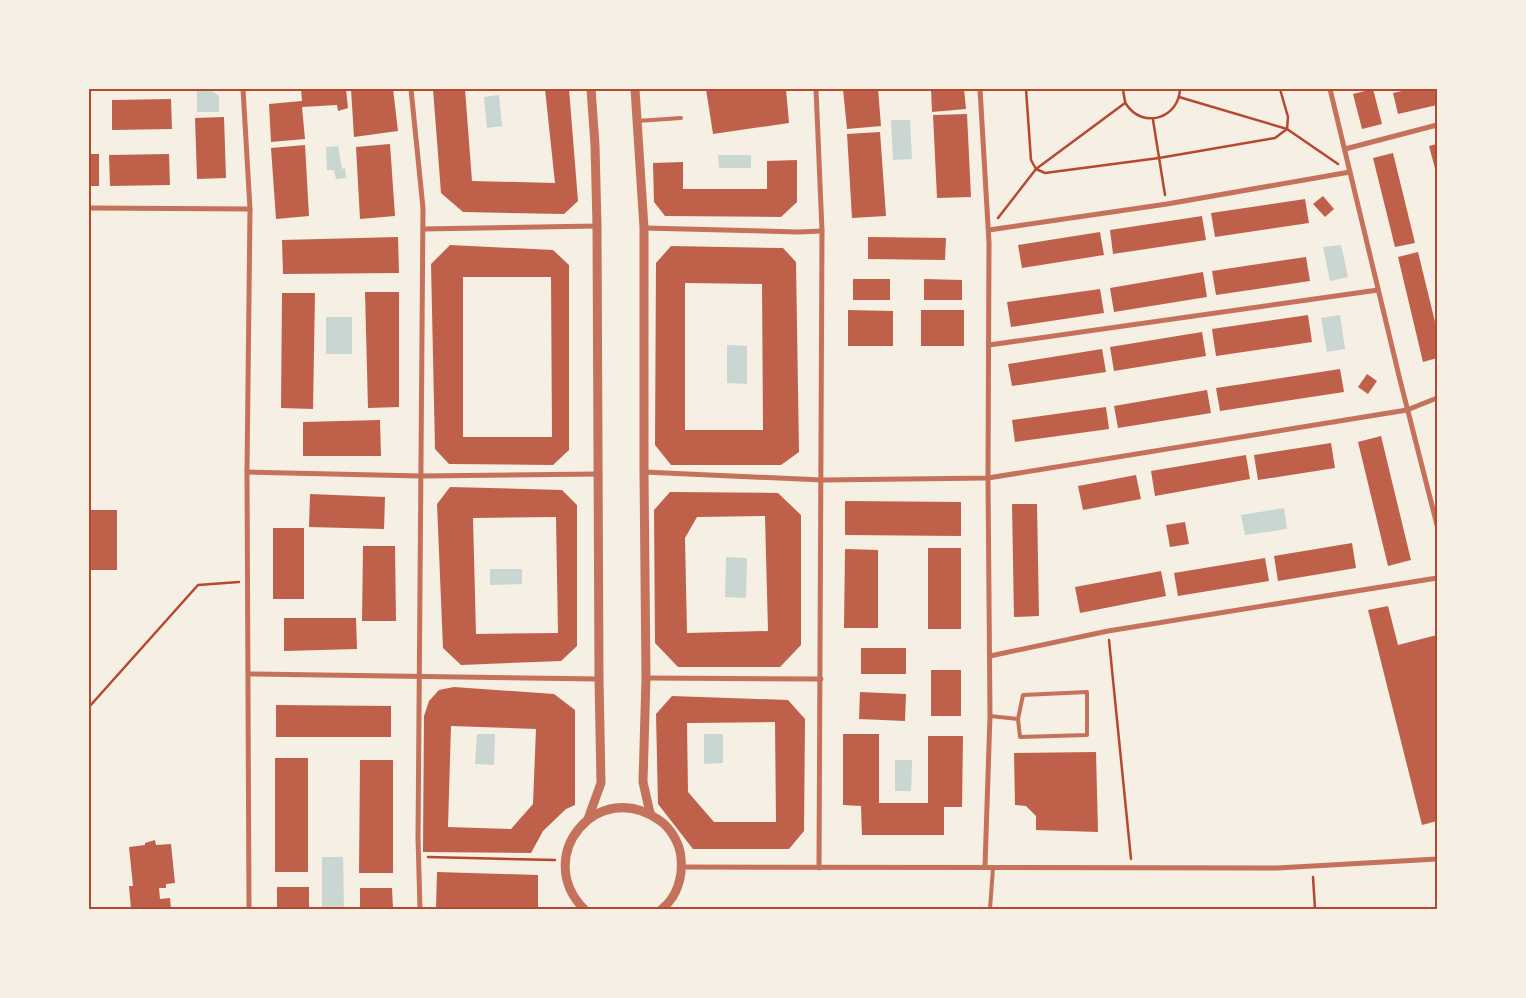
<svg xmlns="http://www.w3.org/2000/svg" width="1526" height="998" font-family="Merriweather,serif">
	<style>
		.water { fill: #c9d6d2 }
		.building { fill: #bf614a; fill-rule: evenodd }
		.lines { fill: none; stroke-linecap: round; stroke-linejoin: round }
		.path { stroke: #b5482f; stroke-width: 2.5 }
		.service { stroke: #c5725c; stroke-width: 4 }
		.minor { stroke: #c5725c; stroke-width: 5 }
		.tertiary { stroke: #c5725c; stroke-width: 9 }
		.neatline { fill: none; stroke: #b5482f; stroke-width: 2 }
	</style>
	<rect width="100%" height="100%" fill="#f6efe4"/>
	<g class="water">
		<polygon points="197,89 209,89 219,96 219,112 197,112"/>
		<polygon points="499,95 502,126 487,128 484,97"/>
		<polygon points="891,120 910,120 912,159 893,160"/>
		<polygon points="338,146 342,169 345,168 346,178 336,179 334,170 327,170 326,147"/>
		<polygon points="718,155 751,155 751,168 719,168"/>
		<polygon points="1341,245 1348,277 1330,281 1323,247"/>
		<polygon points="1340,315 1345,349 1327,352 1321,318"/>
		<rect x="326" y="317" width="26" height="37"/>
		<polygon points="727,345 747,346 747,384 727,383"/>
		<polygon points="1284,508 1287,529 1245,535 1241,515"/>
		<polygon points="726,557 747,558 746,598 725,597"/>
		<polygon points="490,569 522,569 522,584 490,585"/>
		<polygon points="477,734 495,734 494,765 475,764"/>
		<polygon points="704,734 723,734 723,763 704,764"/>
		<polygon points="895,760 912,760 911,791 895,791"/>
		<polygon points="322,857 343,857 344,909 322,909"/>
	</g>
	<g class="building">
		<polygon points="301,89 346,89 348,108 338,111 337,105 302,107 305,139 271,142 269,104 302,101"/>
		<polygon points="351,89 393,89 398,131 354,137"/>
		<polygon points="433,89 465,89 472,181 555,183 545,89 569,89 578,201 564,214 463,212 441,193"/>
		<polygon points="706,89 786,89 789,123 713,134"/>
		<polygon points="843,89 878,89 881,126 847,129"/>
		<polygon points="931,89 964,89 966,109 932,112"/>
		<polygon points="1373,89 1382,124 1362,129 1353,94"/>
		<polygon points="1411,89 1437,89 1437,105 1398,114 1393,93"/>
		<polygon points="171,99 172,129 112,130 112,100"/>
		<polygon points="967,114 971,197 937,198 933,115"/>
		<polygon points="224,117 226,178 197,179 195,118"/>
		<polygon points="880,132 886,216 852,218 847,134"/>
		<polygon points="390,144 395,216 360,219 356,147"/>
		<polygon points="1437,144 1437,176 1429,146"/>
		<polygon points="305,145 309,216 276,219 271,148"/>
		<polygon points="1393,153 1415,243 1395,247 1373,158"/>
		<rect x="89" y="154" width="10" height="32"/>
		<polygon points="169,154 170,185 110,186 109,155"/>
		<polygon points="797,160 797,202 781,217 665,216 654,202 653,163 683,162 683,189 767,189 767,161"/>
		<polygon points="1323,196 1334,209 1325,217 1313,204"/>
		<polygon points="1305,199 1309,223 1215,237 1211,213"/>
		<polygon points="1202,216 1206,240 1113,254 1110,230"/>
		<polygon points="1100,232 1104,255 1022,268 1018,245"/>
		<polygon points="398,237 399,273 283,274 282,240"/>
		<polygon points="868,237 946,238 945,260 868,259"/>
		<path d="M450 245 553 250 569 265V450L553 465 449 464 435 449 431 264ZM463 277H551L552 437H463Z"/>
		<path d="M671 246 783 248 796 262 799 452 781 465H671L655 445 656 263ZM685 283 762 284 763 430H685Z"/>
		<polygon points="1418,252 1437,330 1437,358 1423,362 1398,257"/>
		<polygon points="1306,257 1310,281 1216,295 1212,271"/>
		<polygon points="1203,272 1207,297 1114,312 1110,288"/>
		<rect x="853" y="279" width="37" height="21"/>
		<polygon points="924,279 962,280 962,300 924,300"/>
		<polygon points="1100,289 1104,313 1011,327 1007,302"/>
		<polygon points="365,292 399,292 399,407 368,408"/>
		<polygon points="282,293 315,293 313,409 281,408"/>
		<polygon points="848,310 893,311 893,346 848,346"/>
		<rect x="921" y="310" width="43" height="36"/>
		<polygon points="1308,315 1312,342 1216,356 1212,329"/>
		<polygon points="1202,332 1206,356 1114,371 1110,347"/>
		<polygon points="1102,349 1106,372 1012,386 1008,364"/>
		<polygon points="1340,369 1344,392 1220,411 1216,388"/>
		<polygon points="1367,374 1377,381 1368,394 1358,387"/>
		<polygon points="1207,390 1211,413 1118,428 1114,406"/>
		<polygon points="1106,407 1109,429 1015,442 1012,420"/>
		<polygon points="380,420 381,456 303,456 303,422"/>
		<polygon points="1381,436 1411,560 1388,566 1358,442"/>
		<polygon points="1331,443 1335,468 1258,480 1254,455"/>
		<polygon points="1246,455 1250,479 1155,496 1151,471"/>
		<polygon points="1136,475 1141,499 1083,510 1078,486"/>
		<path d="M450 487 562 490 577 505V646L561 661 461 665 443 648 437 504ZM556 517 558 633 476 634 473 518Z"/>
		<path d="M670 492 778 493 801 515V645L780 667H678L655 643 654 510ZM765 516 768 631 687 633 685 538 697 517Z"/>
		<polygon points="310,494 385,497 384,529 309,527"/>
		<polygon points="845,501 961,502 961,536 845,535"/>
		<polygon points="1012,504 1037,504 1039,616 1014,617"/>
		<rect x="89" y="510" width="28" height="60"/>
		<polygon points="1185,522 1189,544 1170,547 1166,525"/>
		<rect x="273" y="528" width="31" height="71"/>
		<polygon points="1352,543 1356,568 1278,581 1274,556"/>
		<polygon points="363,546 395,546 396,621 362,621"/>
		<rect x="928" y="548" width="33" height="81"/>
		<polygon points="845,549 878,550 878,628 844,628"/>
		<polygon points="1265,558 1269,581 1178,596 1174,573"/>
		<polygon points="1161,571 1166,596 1080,613 1075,587"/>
		<polygon points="1388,606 1398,645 1437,635 1437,821 1422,825 1368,610"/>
		<polygon points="284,618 356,618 357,649 284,651"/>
		<rect x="861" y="648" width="45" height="26"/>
		<rect x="931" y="670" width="30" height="46"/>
		<path d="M454 687 554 694 575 710V805L566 809 543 831 531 853 423 852 424 716 429 701 439 690ZM451 726 536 729 533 804 511 829 448 827Z"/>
		<polygon points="860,692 906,694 905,721 859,719"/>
		<path d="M672 696 788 700 805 719 804 831 789 849H693L658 804 656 714ZM775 722 776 822H714L688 792 687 723Z"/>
		<polygon points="276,705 391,706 391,737 276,737"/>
		<polygon points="843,734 879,734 879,803 928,803 928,736 963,736 962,807 944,807 944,835 862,835 861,806 843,805"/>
		<polygon points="1096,752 1098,832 1036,830 1036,816 1026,806 1015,805 1014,753"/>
		<rect x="275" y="758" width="33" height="114"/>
		<polygon points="360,760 393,760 393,873 359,873"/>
		<polygon points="155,840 156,845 171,844 175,883 166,884 166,888 159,888 160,899 170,898 171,909 131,909 129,886 133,886 129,847 145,845 145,843"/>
		<polygon points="437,872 538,875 538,909 436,909"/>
		<rect x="277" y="887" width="32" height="22"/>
		<polygon points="360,888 392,888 393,909 360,909"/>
	</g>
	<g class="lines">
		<g class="path">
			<polyline points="1026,89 1031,160 1036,169 1045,173 1159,158 1275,138 1287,129 1288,117 1280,89"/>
			<path d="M1123 89C1124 94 1124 100 1126 104 1143 130 1179 118 1180 89"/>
			<polyline points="1179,97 1287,129 1338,164"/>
			<polyline points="1153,120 1165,195"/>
			<polyline points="998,218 1036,169 1125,103"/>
			<polyline points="1109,640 1131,859"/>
			<polyline points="89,707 198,585 239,582"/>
			<polyline points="428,857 555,860"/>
			<polyline points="1313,877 1315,909"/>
		</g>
		<g class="service">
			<polyline points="637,121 681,118"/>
			<polyline points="990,716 1018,719 1020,737 1087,735 1087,692 1023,695 1018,719"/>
			<polyline points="990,909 993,868"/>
		</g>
		<g class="minor">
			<polyline points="243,89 250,209 247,472 249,909"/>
			<polyline points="411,89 423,208 418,838 420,909"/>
			<polyline points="816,89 822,231 819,868"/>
			<polyline points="980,89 989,243 988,478 990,716 985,866"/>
			<polyline points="1330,89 1400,380 1437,525"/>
			<polyline points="1345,149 1437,125"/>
			<polyline points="89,208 250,209"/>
			<polyline points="644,228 798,232 822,231"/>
			<polyline points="423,229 597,226"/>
			<polyline points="989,230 1167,204 1350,172"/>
			<polyline points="989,345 1378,290"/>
			<polyline points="247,472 421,476 597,474"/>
			<polyline points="644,472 822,480 988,478 1407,410 1437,398"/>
			<polyline points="990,656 1108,631 1437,578"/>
			<polyline points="249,674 599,679"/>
			<polyline points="646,678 821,679"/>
			<polyline points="682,867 1277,868 1437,859"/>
		</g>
		<g class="tertiary">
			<polyline points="635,89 644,228 644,472 646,678 643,782 650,813"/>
			<polyline points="588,819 601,783 599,679 597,226 595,145 591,89"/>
			<path d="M584 909C532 856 598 777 659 820 671 828 680 844 681 858 683 877 677 897 662 909"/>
		</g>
	</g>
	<rect width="1526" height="998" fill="none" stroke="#f6efe4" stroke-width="180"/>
	<rect x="90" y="90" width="1346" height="818" class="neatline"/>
</svg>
